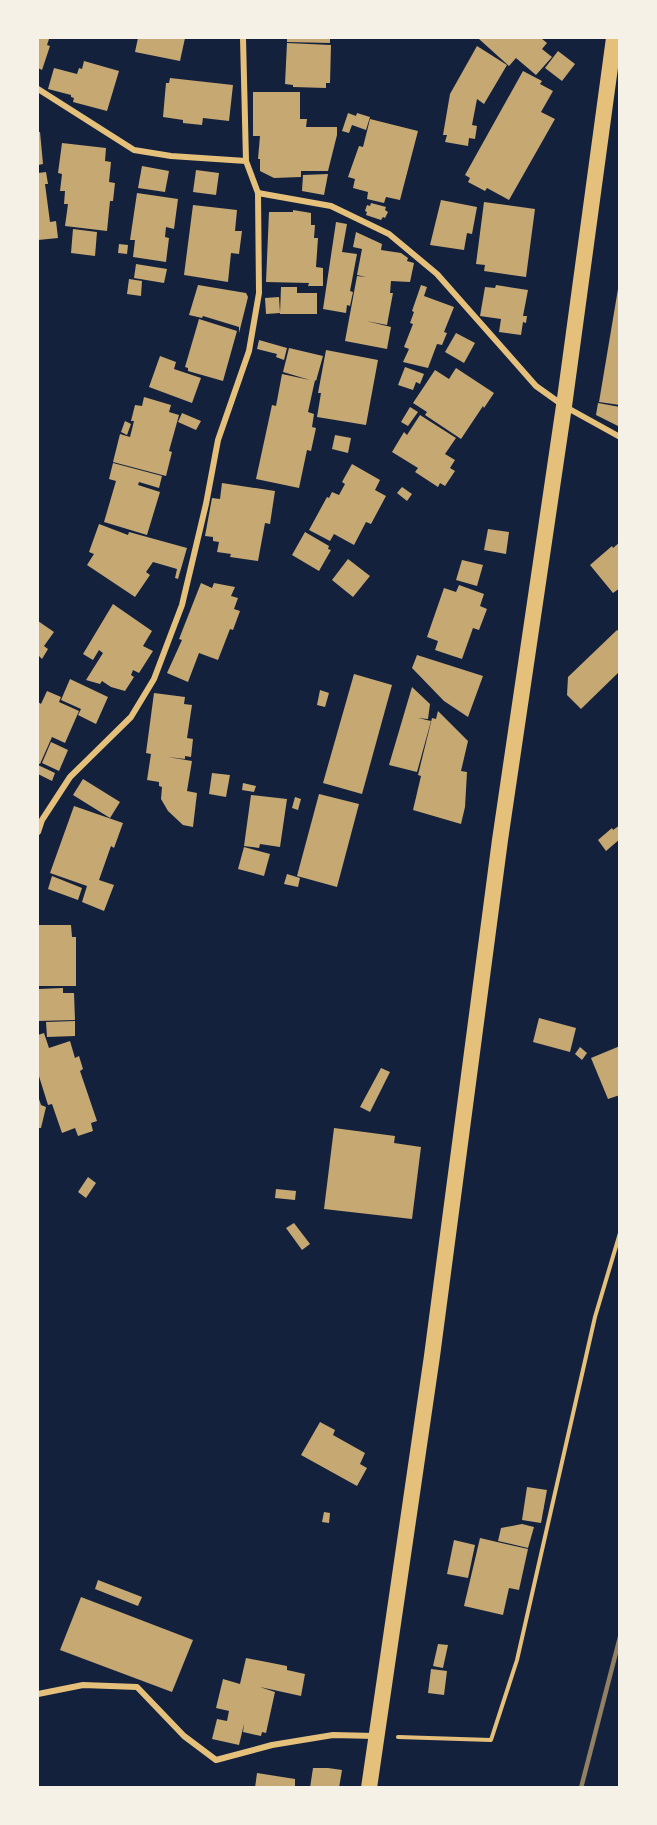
<svg xmlns="http://www.w3.org/2000/svg" width="657" height="1825" font-family="'Nunito Sans',sans-serif">
	<style>
		.building { fill: #c6a872 }
		.lines { fill: none; stroke-linecap: round; stroke-linejoin: round }
		.path { stroke: #e5c07b; stroke-width: 4 }
		.minor { stroke: #e5c07b; stroke-width: 6 }
		.trunk { stroke: #e5c07b; stroke-width: 16 }
		.rail { stroke: #918062; stroke-width: 4.5 }
	</style>
	<rect width="100%" height="100%" fill="#14213d"/>
	<g class="building">
		<polygon points="38,38 49,39 47,45 50,46 42,70 38,68"/>
		<polygon points="138,38 185,38 180,61 135,52"/>
		<polygon points="287,38 330,38 330,43 287,42"/>
		<polygon points="480,38 541,38 547,43 542,49 552,57 536,75 516,58 509,66 479,39"/>
		<polygon points="287,43 331,45 330,83 326,83 326,88 293,87 293,85 285,84"/>
		<polygon points="477,46 507,65 484,104 477,99 472,125 477,126 475,139 469,138 468,146 445,142 447,135 443,135 450,94"/>
		<polygon points="558,51 575,64 562,81 545,68"/>
		<polygon points="84,61 119,71 107,111 73,102 74,98 71,97 71,95 48,89 54,68 77,74 79,68 82,69"/>
		<polygon points="523,71 542,81 540,84 553,91 541,112 555,119 509,200 487,188 485,191 468,182 470,178 465,175"/>
		<polygon points="170,78 233,85 229,121 203,118 202,125 183,123 183,120 163,117 166,83 169,83"/>
		<polygon points="253,92 300,92 300,119 307,119 306,127 337,127 337,135 328,171 301,171 301,177 274,178 260,171 260,159 258,159 260,136 253,136"/>
		<polygon points="348,113 356,116 357,113 370,117 366,130 352,125 349,133 342,131"/>
		<polygon points="370,119 418,131 400,200 386,197 384,203 367,199 368,192 353,188 355,179 348,177 359,146 363,147"/>
		<polygon points="38,132 40,132 43,164 38,165"/>
		<polygon points="62,143 106,148 105,161 111,162 109,182 115,183 113,201 110,201 107,231 65,226 68,204 64,204 65,191 60,191 62,174 58,173"/>
		<polygon points="142,166 169,171 165,192 138,188"/>
		<polygon points="196,170 219,173 216,195 193,192"/>
		<polygon points="46,172 48,184 45,184 50,222 56,221 58,238 38,240 38,173"/>
		<polygon points="328,174 324,195 302,191 303,175"/>
		<polygon points="137,193 178,199 174,229 166,227 165,237 169,238 166,262 133,257 135,240 130,240"/>
		<polygon points="441,200 477,207 472,234 467,233 464,250 430,245"/>
		<polygon points="484,202 535,209 526,277 484,271 485,265 476,264"/>
		<polygon points="371,203 386,207 385,210 388,212 385,218 383,217 381,220 366,215 367,212 365,211 367,205 370,206"/>
		<polygon points="193,205 237,210 235,231 242,231 239,254 231,253 228,282 184,275"/>
		<polygon points="293,210 311,213 311,225 315,225 314,238 318,238 316,267 323,268 323,286 308,286 309,283 266,282 269,212 293,212"/>
		<polygon points="336,222 347,224 342,252 357,254 350,291 353,292 350,306 347,305 346,313 323,309"/>
		<polygon points="73,229 97,232 95,256 71,253"/>
		<polygon points="356,232 382,244 381,250 401,253 408,258 407,261 414,263 410,282 391,281 390,293 393,293 387,325 366,321 391,327 387,349 345,341 357,276 366,277 357,275 362,249 353,247"/>
		<polygon points="119,244 128,245 127,254 118,253"/>
		<polygon points="136,264 167,269 164,283 134,278"/>
		<polygon points="129,279 142,281 141,296 127,294"/>
		<polygon points="198,285 246,293 248,297 239,333 239,327 203,316 202,318 189,315"/>
		<polygon points="421,285 427,287 424,296 454,307 444,332 447,333 442,345 437,344 428,368 403,362 409,349 404,347 413,324 410,323 414,312 412,311"/>
		<polygon points="496,285 528,290 523,316 527,316 526,323 523,322 521,335 499,332 501,319 480,316 485,287 495,288"/>
		<polygon points="281,287 297,287 297,293 317,293 317,314 280,314"/>
		<polygon points="618,289 620,289 620,405 599,402"/>
		<polygon points="279,297 280,313 266,314 265,298"/>
		<polygon points="199,319 237,331 223,381 188,371 188,368 185,367"/>
		<polygon points="456,333 475,343 464,363 445,352"/>
		<polygon points="259,340 287,348 284,360 276,357 277,354 257,349"/>
		<polygon points="289,348 323,356 316,381 315,380 308,412 314,414 312,427 316,428 311,451 307,450 299,488 256,479 272,405 276,406 282,374 310,380 283,372"/>
		<polygon points="326,350 378,360 366,425 317,417 321,393 318,393"/>
		<polygon points="160,356 176,362 174,369 201,378 192,403 149,387"/>
		<polygon points="405,367 424,374 420,384 416,382 413,390 398,385"/>
		<polygon points="456,368 494,393 484,408 483,406 461,439 425,415 427,412 413,403 435,370 449,379"/>
		<polygon points="144,397 171,405 169,412 179,415 169,451 172,452 166,476 113,462 120,434 130,437 134,421 131,421 135,405 142,406"/>
		<polygon points="598,403 620,407 620,427 596,415"/>
		<polygon points="410,407 418,412 408,426 401,422"/>
		<polygon points="182,413 201,421 196,430 178,422"/>
		<polygon points="420,415 456,438 445,454 455,460 450,468 455,471 445,486 440,483 438,487 415,472 418,468 392,452 404,432 407,435"/>
		<polygon points="125,421 131,424 127,435 121,432"/>
		<polygon points="335,435 351,438 348,453 332,449"/>
		<polygon points="113,463 162,476 159,488 139,482 138,485 160,492 147,535 104,522 116,481 109,479"/>
		<polygon points="352,464 380,480 375,490 386,496 371,524 366,522 354,545 334,534 330,541 309,530 327,497 329,498 332,492 339,495 345,484 342,482"/>
		<polygon points="222,483 275,491 270,524 265,523 258,561 230,557 231,554 217,552 219,542 213,541 213,537 205,536 212,498 220,499"/>
		<polygon points="402,487 412,494 407,501 397,493"/>
		<polygon points="99,524 128,535 129,532 187,548 178,579 175,578 177,569 153,562 146,572 150,575 135,597 87,565 94,554 89,552"/>
		<polygon points="488,529 509,532 506,554 484,550"/>
		<polygon points="305,532 329,546 328,549 331,550 319,571 292,555"/>
		<polygon points="620,542 620,588 613,593 590,565 612,546 613,548"/>
		<polygon points="348,559 370,576 353,597 332,580"/>
		<polygon points="462,560 483,565 477,586 456,580"/>
		<polygon points="201,583 212,588 214,583 235,587 231,596 238,598 234,609 240,611 233,630 230,629 218,660 199,653 188,682 167,673 182,640 179,639"/>
		<polygon points="459,585 484,594 480,606 487,609 479,630 473,628 462,659 435,650 438,641 427,637 444,588 456,592"/>
		<polygon points="113,604 152,631 143,646 153,651 139,673 133,670 131,675 134,677 125,691 111,687 102,681 100,684 86,680 103,653 99,650 93,660 83,654"/>
		<polygon points="38,621 54,632 44,646 48,649 42,659 39,656 38,658"/>
		<polygon points="617,630 620,632 620,671 581,709 567,695 568,677"/>
		<polygon points="417,655 483,676 468,717 444,701 412,668"/>
		<polygon points="354,674 392,685 362,794 323,783"/>
		<polygon points="70,679 108,697 96,724 78,715 81,709 61,700"/>
		<polygon points="412,687 430,704 428,719 418,718 431,721 417,772 389,765"/>
		<polygon points="320,690 329,693 325,707 317,705"/>
		<polygon points="47,691 61,697 59,702 79,711 65,743 52,737 40,764 38,763 38,702 41,704"/>
		<polygon points="154,693 185,697 184,704 192,705 187,738 193,739 191,757 185,756 185,759 168,757 192,761 187,791 197,793 193,827 183,825 168,811 161,799 162,787 159,786 159,782 147,780 151,754 146,753"/>
		<polygon points="438,711 468,741 461,771 467,772 465,807 461,824 413,810 421,776 418,775 432,718 436,719"/>
		<polygon points="51,742 68,750 59,771 42,763"/>
		<polygon points="38,765 55,773 52,781 38,774"/>
		<polygon points="212,773 230,775 226,797 209,794"/>
		<polygon points="83,779 120,802 110,818 73,795"/>
		<polygon points="243,783 256,786 254,792 242,790"/>
		<polygon points="319,794 359,804 337,887 297,876"/>
		<polygon points="251,795 287,799 280,847 260,844 259,848 244,846"/>
		<polygon points="295,797 301,799 298,810 292,808"/>
		<polygon points="74,806 123,823 114,848 111,846 99,880 114,885 104,911 82,902 87,886 50,873"/>
		<polygon points="620,825 620,839 606,851 598,840 612,828 613,830"/>
		<polygon points="244,847 270,854 264,876 238,869"/>
		<polygon points="287,874 300,878 298,887 284,884"/>
		<polygon points="52,876 82,888 78,900 48,889"/>
		<polygon points="38,925 71,925 72,937 76,937 76,986 38,986"/>
		<polygon points="63,988 63,993 74,993 75,1020 38,1021 38,989"/>
		<polygon points="539,1018 576,1028 570,1052 533,1042"/>
		<polygon points="75,1021 75,1036 47,1037 46,1022"/>
		<polygon points="44,1033 49,1048 70,1041 75,1058 79,1056 83,1069 80,1071 97,1121 91,1123 93,1131 78,1136 75,1128 62,1133 52,1104 48,1105 38,1073 38,1035"/>
		<polygon points="620,1046 620,1095 608,1099 591,1058"/>
		<polygon points="580,1047 587,1053 582,1060 575,1054"/>
		<polygon points="381,1068 390,1072 370,1112 360,1107"/>
		<polygon points="38,1096 41,1105 46,1107 41,1128 38,1128"/>
		<polygon points="334,1128 395,1136 394,1143 421,1147 412,1219 324,1209"/>
		<polygon points="88,1177 96,1183 86,1198 78,1192"/>
		<polygon points="276,1189 296,1191 295,1200 275,1198"/>
		<polygon points="294,1223 310,1244 302,1250 286,1228"/>
		<polygon points="320,1422 335,1430 333,1435 365,1453 360,1464 367,1468 357,1486 301,1455"/>
		<polygon points="527,1487 547,1490 541,1523 522,1520"/>
		<polygon points="324,1512 330,1513 329,1523 322,1522"/>
		<polygon points="522,1524 534,1527 528,1548 498,1541 501,1528"/>
		<polygon points="480,1538 528,1549 519,1590 509,1588 503,1615 464,1606"/>
		<polygon points="454,1540 475,1545 468,1578 447,1574"/>
		<polygon points="98,1580 142,1597 138,1606 95,1589"/>
		<polygon points="81,1597 193,1640 172,1692 60,1650"/>
		<polygon points="438,1644 448,1645 443,1668 433,1666"/>
		<polygon points="246,1658 287,1666 287,1670 305,1674 301,1696 260,1687 275,1692 266,1733 262,1732 261,1736 243,1732 244,1724 239,1745 212,1739 217,1719 227,1721 229,1711 216,1708 223,1679 240,1684"/>
		<polygon points="431,1669 447,1671 444,1695 428,1693"/>
		<polygon points="313,1768 328,1768 342,1770 339,1788 310,1788"/>
		<polygon points="257,1773 295,1779 295,1788 255,1788"/>
	</g>
	<g class="lines">
		<polyline class="path" points="398,1737 491,1740 517,1660 595,1317 620,1233"/>
		<g class="minor">
			<polyline points="38,89 134,150 171,156 246,161"/>
			<polyline points="258,193 331,206 389,234 437,274 536,386 564,406 620,437"/>
			<polyline points="38,832 42,820 70,777 131,717 154,679 182,605 206,504 218,440 249,351 259,293 258,193 246,161 243,38"/>
			<polyline points="38,1694 83,1685 137,1687 184,1736 216,1760 272,1745 333,1735 375,1736"/>
		</g>
		<polyline class="trunk" points="369,1788 432,1356 500,840 564,406 614,38"/>
		<polyline class="rail" points="581,1788 620,1637"/>
	</g>
	<rect width="657" height="1825" fill="none" stroke="#f6f1e7" stroke-width="78"/>
</svg>
